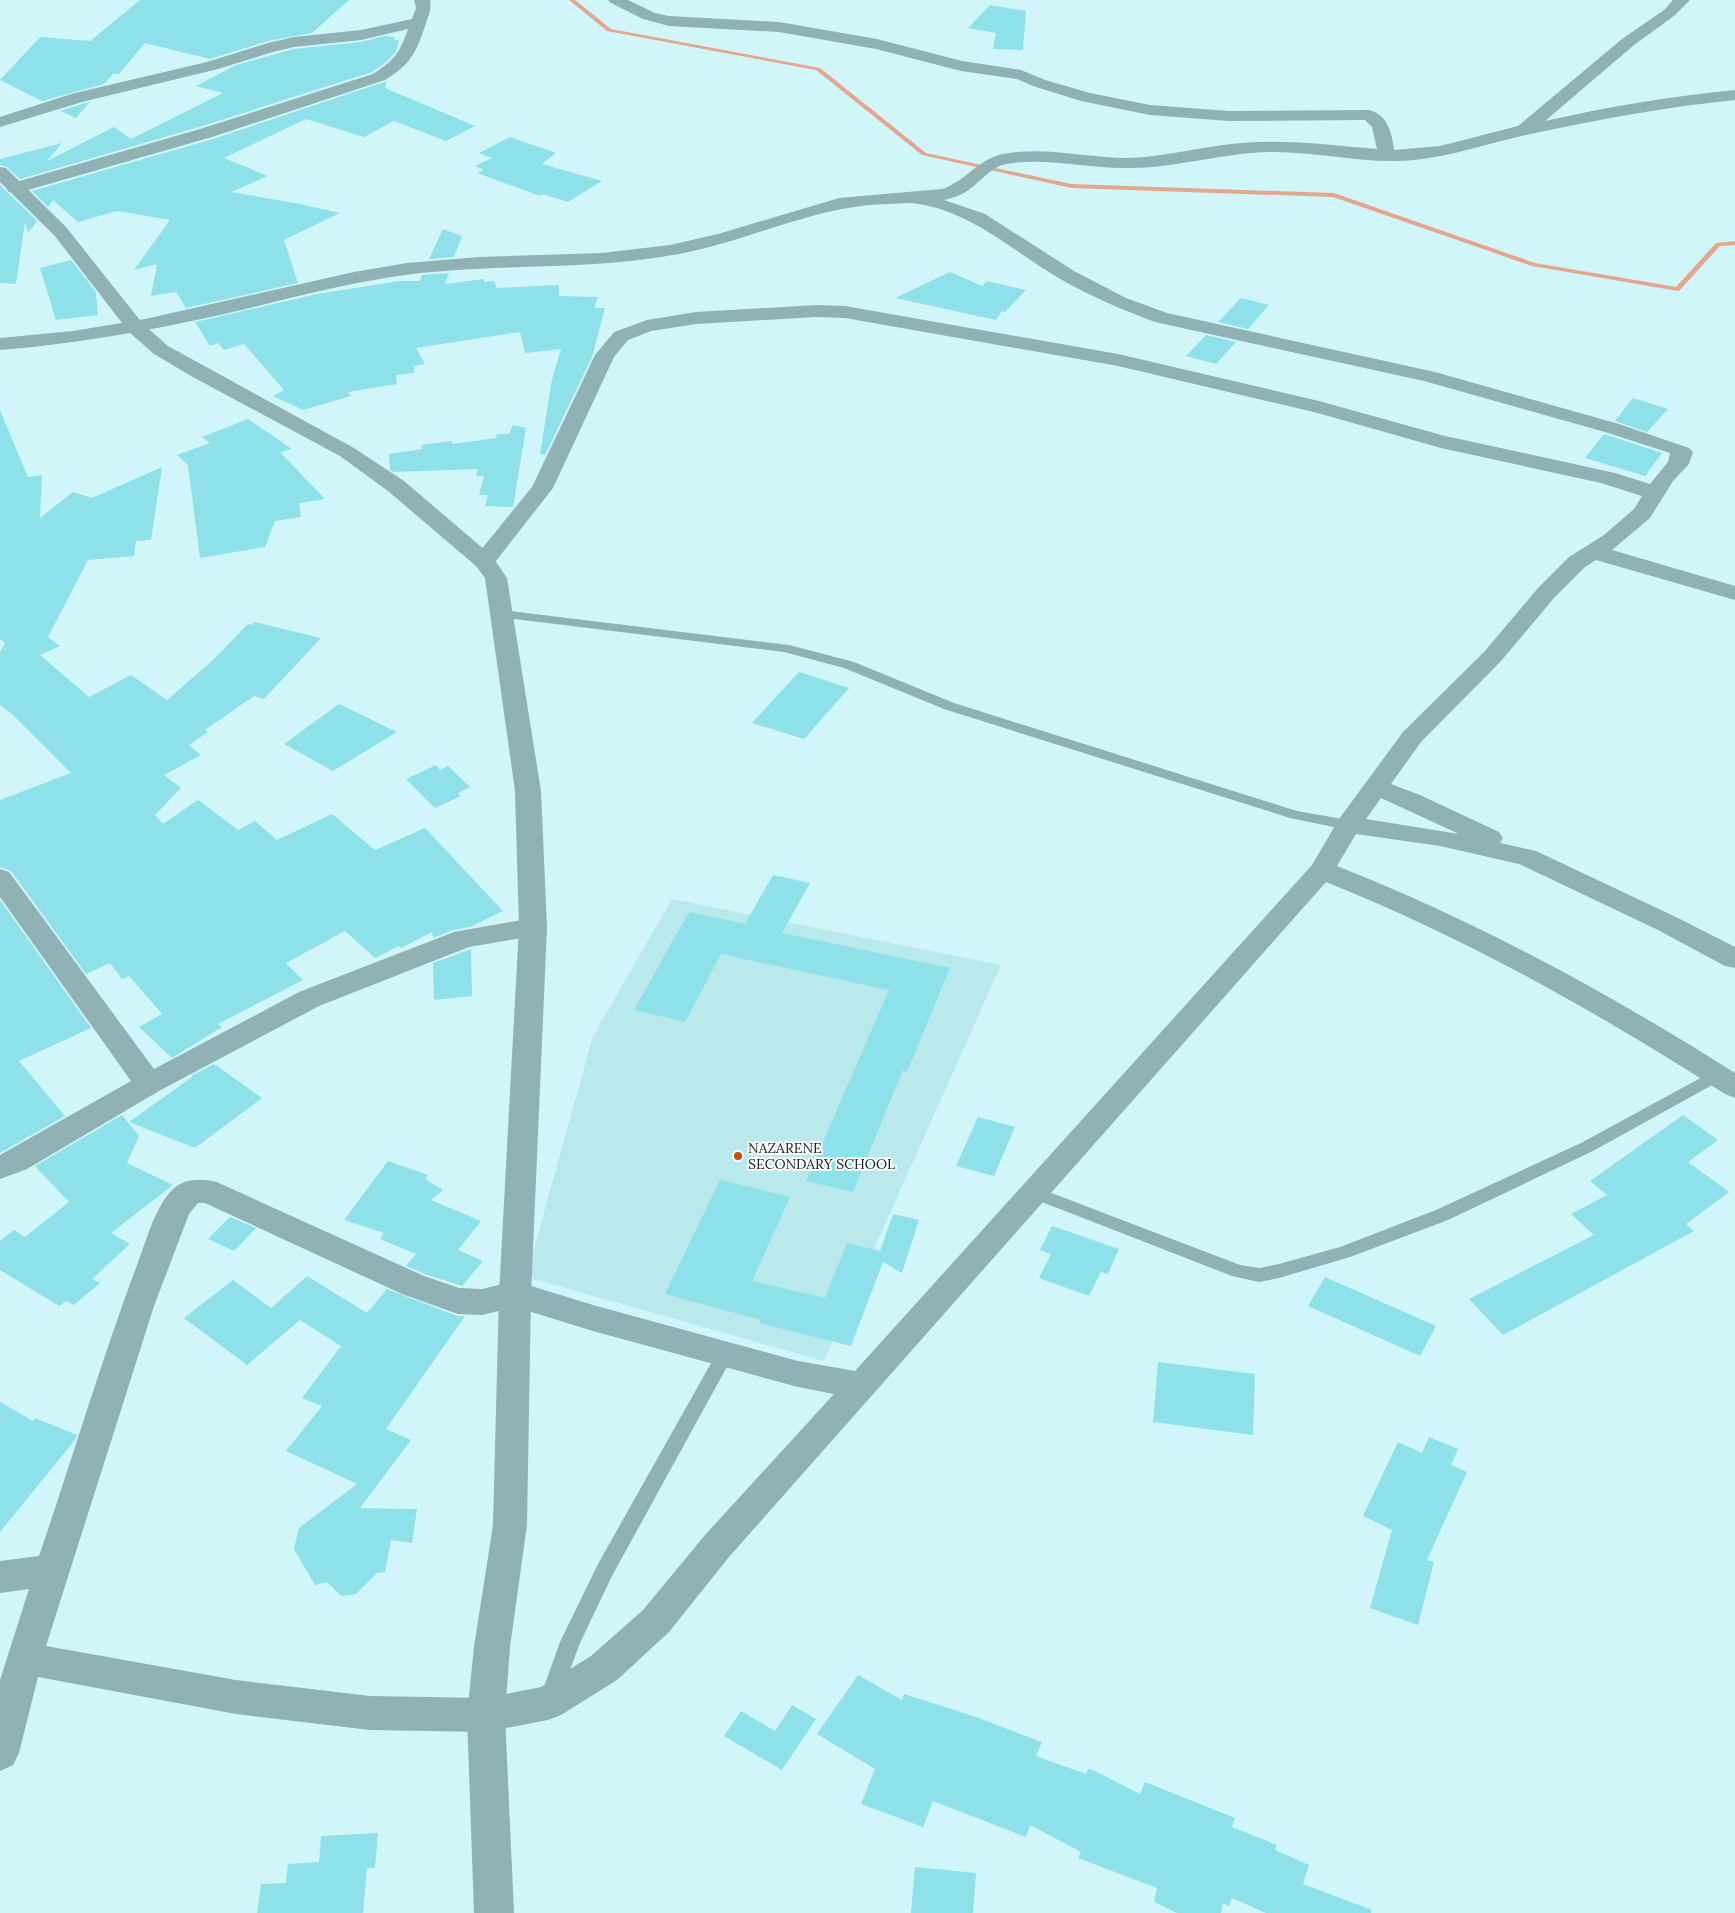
<svg xmlns="http://www.w3.org/2000/svg" width="1735" height="1913" font-family="Lora,serif">
	<style>
		.built { fill: #bae9ec }
		.lines { fill: none; stroke-linecap: round; stroke-linejoin: round }
		.stream { fill: #e5a68f; fill-rule: evenodd }
		.building { fill: #8ee1e8 }
		.service { fill: #90b2b4; fill-rule: evenodd }
		.minor { fill: #90b2b4; fill-rule: evenodd }
		.tertiary { fill: #90b2b4; fill-rule: evenodd }
		.poi-dot { fill: #cf4a08; stroke: #fff; stroke-width: 2 }
		.labels { text-anchor: middle; stroke-width: 4; stroke-linejoin: round; paint-order: stroke }
		.poi-label { font-size: 14px; fill: #0f1c1d; stroke: #fff; text-anchor: start }
	</style>
	<rect width="100%" height="100%" fill="#d1f6f9"/>
	<polygon class="built" points="672,899 1001,965 824,1361 526,1277 593,1036"/>
	<g class="lines">
		<polygon class="stream" points="569,0 575,0 611,29 820,68 926,153 1071,184 1334,193 1535,263 1676,287 1716,243 1735,241 1735,245 1720,246 1680,290 1678,291 1532,266 1333,197 1071,188 922,155 816,70 607,31"/>
	</g>
	<g class="building">
		<polygon points="140,0 349,0 312,33 268,41 210,59 145,43 119,74 113,74 104,84 42,101 0,80 40,37 90,41"/>
		<polygon points="990,5 1026,11 1023,50 993,49 996,33 968,28"/>
		<polygon points="384,36 395,37 394,40 399,40 396,52 385,63 372,72 199,127 20,179 7,167 0,165 0,159 62,143 47,161 114,127 131,139 223,93 196,86 236,65 294,49 361,42"/>
		<polygon points="387,81 385,88 475,126 446,141 394,121 364,137 306,119 224,158 268,176 231,192 295,203 340,213 284,240 298,283 186,308 176,292 151,296 157,264 134,270 170,220 117,211 78,222 53,200 48,207 32,191 213,139"/>
		<polygon points="90,102 76,118 60,111 82,104"/>
		<polygon points="510,137 556,153 542,164 602,181 568,202 542,194 540,196 477,173 484,170 475,166 492,158 479,153"/>
		<polygon points="0,185 37,221 28,233 25,222 16,284 0,283"/>
		<polygon points="443,229 462,236 454,257 429,259"/>
		<polygon points="71,260 96,292 98,315 56,320 40,268"/>
		<polygon points="950,272 982,286 987,281 1026,290 1005,312 1002,311 996,320 895,298"/>
		<polygon points="449,273 445,284 484,279 484,282 494,281 497,288 559,285 559,296 598,297 594,308 605,308 592,357 545,455 540,454 552,379 561,349 525,353 520,332 416,348 425,364 414,366 414,373 396,375 397,384 348,392 351,396 303,410 273,396 284,390 244,344 224,350 218,343 210,346 195,322 317,294 400,281 420,281 422,275"/>
		<polygon points="1241,298 1269,305 1248,329 1218,322"/>
		<polygon points="1206,335 1236,342 1216,364 1186,356"/>
		<polygon points="1633,398 1668,409 1647,432 1615,421"/>
		<polygon points="0,410 28,477 42,475 40,518 73,492 92,498 162,467 151,540 136,541 134,556 88,560 48,637 60,646 40,655 89,697 131,675 167,700 213,660 248,624 252,625 254,622 321,638 264,699 254,696 205,730 208,732 189,745 201,755 164,775 181,788 155,815 163,824 198,800 238,830 255,821 277,840 332,814 375,850 425,828 503,911 470,927 453,930 433,938 432,932 401,948 399,946 375,958 345,931 286,963 303,980 218,1024 222,1027 172,1058 139,1027 162,1014 129,976 122,979 110,963 86,974 11,871 0,867 0,800 71,773 12,714 0,705 0,652 5,643 0,639"/>
		<polygon points="248,419 292,449 280,452 325,499 299,503 301,517 275,521 265,547 200,558 188,465 177,455 210,443 202,437"/>
		<polygon points="513,425 526,428 513,507 485,506 488,495 479,495 484,476 476,476 478,469 394,472 390,470 389,454 422,449 421,445 452,441 452,444 496,438 497,434 509,434"/>
		<polygon points="1604,434 1662,453 1645,476 1585,458"/>
		<polygon points="799,672 849,688 804,739 752,723"/>
		<polygon points="339,704 397,732 333,771 284,744"/>
		<polygon points="436,765 440,770 448,766 470,787 458,793 461,796 435,808 406,779"/>
		<polygon points="773,875 810,883 782,933 950,968 907,1072 903,1070 853,1192 806,1181 889,990 721,954 685,1022 634,1010 689,912 745,924"/>
		<polygon points="0,900 91,1028 19,1061 65,1116 0,1153"/>
		<polygon points="471,949 472,996 434,1000 433,963"/>
		<polygon points="214,1064 262,1098 195,1148 129,1122 192,1077 191,1076"/>
		<polygon points="122,1115 139,1136 127,1163 173,1185 111,1233 130,1244 92,1279 100,1283 74,1305 66,1301 59,1306 0,1270 0,1241 14,1230 25,1237 69,1202 35,1166"/>
		<polygon points="1683,1115 1718,1140 1688,1162 1729,1192 1686,1224 1694,1231 1503,1335 1469,1299 1594,1235 1571,1214 1607,1195 1590,1181"/>
		<polygon points="978,1117 1015,1127 994,1176 956,1166"/>
		<polygon points="388,1161 428,1175 425,1179 443,1190 431,1200 481,1221 458,1250 483,1261 462,1286 425,1274 406,1266 416,1254 380,1239 384,1233 344,1220"/>
		<polygon points="720,1180 790,1197 752,1281 825,1298 847,1243 880,1251 893,1214 919,1220 902,1273 883,1262 851,1346 759,1323 761,1320 665,1294"/>
		<polygon points="230,1217 256,1228 234,1251 208,1239"/>
		<polygon points="1052,1226 1119,1249 1108,1274 1101,1272 1089,1296 1039,1278 1051,1254 1040,1250"/>
		<polygon points="307,1276 367,1313 387,1289 457,1316 465,1316 386,1429 411,1440 360,1508 417,1509 412,1543 391,1540 385,1572 377,1573 356,1594 341,1596 327,1582 315,1585 294,1549 299,1528 357,1484 286,1451 322,1406 302,1398 341,1346 300,1320 247,1365 184,1318 233,1280 271,1308"/>
		<polygon points="1325,1277 1436,1326 1420,1356 1308,1306"/>
		<polygon points="1158,1362 1255,1374 1253,1435 1153,1422"/>
		<polygon points="0,1402 33,1421 35,1418 77,1435 75,1440 0,1532"/>
		<polygon points="1429,1437 1458,1449 1451,1465 1467,1472 1427,1560 1434,1562 1418,1625 1370,1608 1392,1530 1363,1516 1398,1442 1422,1453"/>
		<polygon points="858,1675 902,1700 904,1694 976,1717 1042,1742 1036,1756 1086,1774 1089,1768 1140,1794 1145,1782 1235,1818 1232,1827 1277,1845 1275,1850 1309,1865 1303,1884 1372,1910 1371,1913 1266,1913 1232,1898 1229,1906 1223,1903 1221,1913 1177,1913 1154,1902 1157,1888 1078,1858 1081,1852 1030,1825 1026,1837 933,1801 923,1827 861,1804 875,1769 817,1734"/>
		<polygon points="792,1705 816,1719 782,1770 724,1736 741,1711 775,1731"/>
		<polygon points="378,1833 375,1868 367,1868 363,1913 257,1913 261,1884 286,1883 288,1864 319,1862 321,1836"/>
		<polygon points="915,1867 976,1873 973,1913 911,1913"/>
	</g>
	<g class="lines">
		<g class="service">
			<polygon points="502,610 789,645 854,662 954,703 1297,811 1348,820 1353,822 1355,825 1353,828 1348,830 1290,818 944,709 844,668 784,652 498,617 496,614"/>
			<polygon points="1717,1069 1723,1071 1725,1075 1723,1079 1593,1151 1448,1220 1350,1257 1279,1278 1259,1282 1232,1276 1029,1197 1027,1193 1029,1189 1035,1187 1041,1189 1240,1265 1259,1268 1279,1264 1340,1247 1436,1210 1581,1143"/>
			<polygon points="725,1347 731,1349 734,1354 612,1576 580,1643 558,1701 551,1704 544,1701 541,1695 560,1642 598,1564 719,1349"/>
		</g>
		<g class="minor">
			<path d="M414 0H430C432 10 428 16 425 26 416 53 410 65 385 80L212 137 21 192 15 193 9 192 6 188 9 184 200 129 373 74C395 60 400 52 408 29L361 40 294 47 273 52 218 69 82 102 0 127V117L71 94 207 62 268 43 294 37 361 30 412 19 416 8Z"/>
			<path d="M608 0H628L655 13 669 16 779 22 877 39 962 61 1021 70 1045 80 1090 93 1150 105 1229 111 1369 110C1388 115 1392 133 1394 150L1440 146 1518 126 1622 39 1664 10 1673 0H1690L1674 16 1634 45 1545 121C1608 107 1671 96 1735 90V100C1665 107 1595 120 1526 135 1489 143 1453 156 1415 160 1367 165 1318 151 1269 152 1221 153 1173 169 1124 168 1085 168 1045 157 1006 164 990 167 980 183 967 191 960 196 952 198 944 200L985 214 1074 271 1126 298 1167 313 1435 372 1619 424 1689 448 1693 452 1689 464 1673 481 1650 518 1612 550 1735 586V600L1596 560 1585 567 1554 598 1501 661 1421 742 1391 784 1420 795 1499 832 1503 838 1500 843 1536 851 1678 918 1735 947V968L1725 966 1658 930 1519 864 1440 846 1356 834 1337 866C1476 921 1609 993 1735 1073V1098L1725 1094C1599 1013 1466 938 1326 882L729 1557 669 1632 617 1680 561 1715 548 1720 486 1732 370 1730 236 1714 38 1677 19 1753 13 1765 0 1771V1680L29 1589 0 1593V1561L39 1556C72 1460 101 1361 137 1265 146 1242 154 1209 172 1190 184 1178 204 1178 219 1183L424 1276 459 1288 482 1289 515 1281 593 1305 798 1361 855 1371 1312 865 1339 819 1403 732 1485 651 1538 588 1569 557 1604 535 1634 509 1642 496 1601 483 1441 448 1314 412 1118 366 845 318 816 317 696 324 651 331 628 340 614 357 553 488 492 566 484 568 476 566 473 561 476 556 532 487 595 355 614 332 647 320 696 312 816 305 845 306 1118 354 1319 401 1445 436 1556 460 1615 473 1650 484 1668 462 1670 453 1605 432 1424 381 1155 322C1123 310 1092 297 1062 280 1015 253 974 213 919 204 910 202 899 204 889 204 816 205 750 241 679 254 584 272 486 262 391 277 333 286 277 302 220 315 147 331 75 344 0 350V338L73 331 145 319 354 272 407 263 479 257 602 253 670 245 718 234 839 198 942 189C965 182 978 159 1003 154 1044 146 1087 158 1128 158 1166 157 1203 146 1241 143 1286 139 1331 145 1377 149L1372 127 1365 120 1229 121 1150 115 1081 101 1033 86 1017 79 961 71 876 49 779 32 669 26 643 19 611 3ZM1381 798 1459 834 1366 819ZM198 1203H205L402 1294 458 1314 482 1315 515 1307 593 1331 798 1387 834 1394 705 1535 643 1610 591 1656 541 1687 486 1698 370 1696 236 1680 46 1646 154 1306 189 1214Z"/>
			<polygon points="0,869 9,872 154,1069 299,992 454,932 533,918 543,921 547,927 543,933 533,936 469,947 319,1006 159,1091 27,1169 0,1179 0,1155 131,1081 0,897"/>
		</g>
		<polygon class="tertiary" points="0,167 6,168 66,227 143,324 168,346 354,448 404,481 492,556 507,578 541,791 547,927 531,1294 527,1525 510,1647 505,1715 514,1913 474,1913 467,1715 474,1647 493,1525 499,1294 519,927 515,791 485,578 476,566 388,491 340,456 191,376 154,354 129,332 54,235 0,182"/>
	</g>
	<circle class="poi-dot" cx="738" cy="1156" r="5"/>
	<g class="labels">
		<g class="poi-label">
			<text x="748" y="1153">NAZARENE<tspan x="748" dy="16">SECONDARY SCHOOL</tspan></text>
		</g>
	</g>
</svg>
